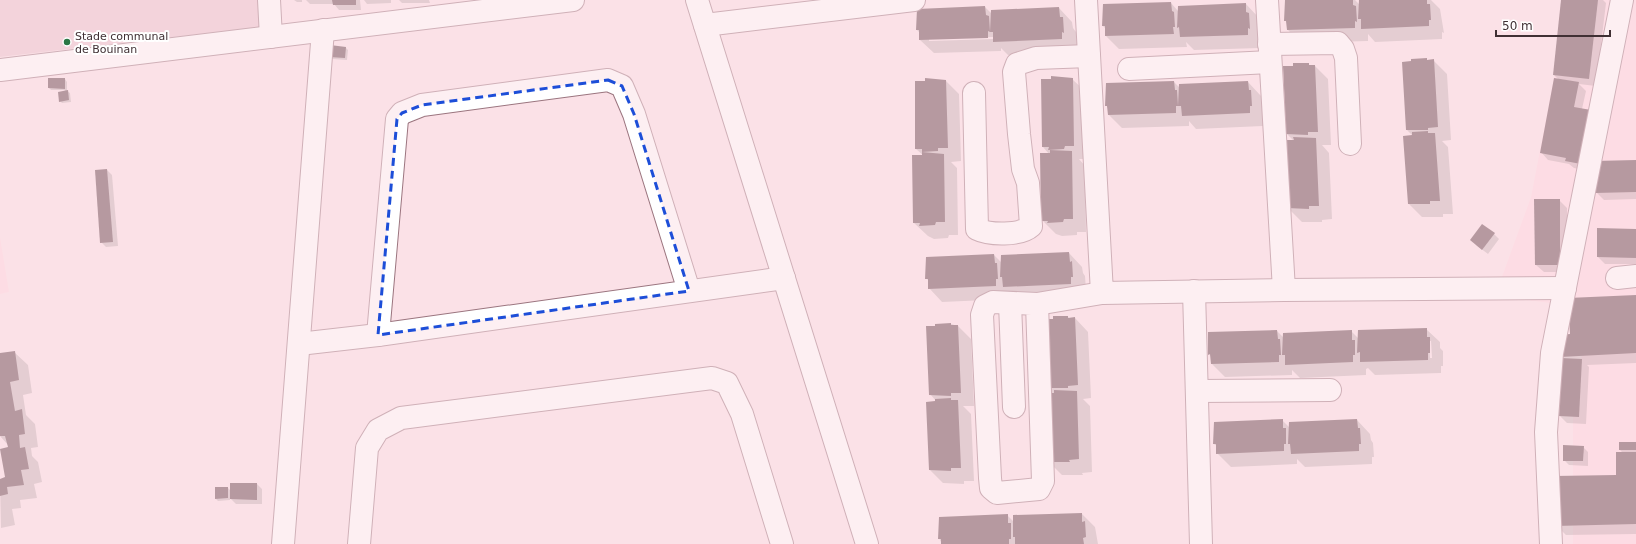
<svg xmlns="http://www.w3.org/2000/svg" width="1636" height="544" font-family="'DejaVu Sans',sans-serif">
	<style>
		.built { fill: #ffd6e0 }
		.green { fill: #e9c2cc }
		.shadow { fill: #0003; fill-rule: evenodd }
		.building { fill: #63424b }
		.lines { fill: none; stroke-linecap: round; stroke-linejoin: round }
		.minor-casing { stroke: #9b757f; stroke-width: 24 }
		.minor { stroke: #fff; stroke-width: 22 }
		.marked { fill: none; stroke: #1d4ed8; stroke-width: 3; stroke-dasharray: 8 5; stroke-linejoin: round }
		.poi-dot { fill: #2b7745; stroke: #fff; stroke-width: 1.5 }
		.labels { text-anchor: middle; stroke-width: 4; stroke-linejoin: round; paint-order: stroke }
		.poi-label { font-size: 11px; fill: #403034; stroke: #fff; text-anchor: start }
	</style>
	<rect width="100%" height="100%" fill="#fbe1e7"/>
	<g class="built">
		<polygon points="1569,0 1636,0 1636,544 1573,544 1573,401 1591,308 1495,296 1531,197"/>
		<polygon points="0,237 9,292 0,294"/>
	</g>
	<polygon class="green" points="0,0 266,0 269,26 0,57"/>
	<g class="shadow">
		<polygon points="294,0 302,0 302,2 297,2"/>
		<polygon points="306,0 360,0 361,10 339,10 334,4 310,4"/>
		<polygon points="364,0 391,0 391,3 367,4"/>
		<polygon points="399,0 429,0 430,3 402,3"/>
		<polygon points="1285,0 1355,0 1360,5 1360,0 1431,0 1440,9 1444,33 1442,32 1442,39 1375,42 1368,34 1368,41 1301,43 1288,30 1287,23 1285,20"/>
		<polygon points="1562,0 1603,0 1606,3 1596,86 1579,84 1586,91 1582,109 1588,171 1574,168 1569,164 1548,160 1541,152 1559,80 1554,75"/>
		<polygon points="1171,3 1178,11 1246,4 1259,18 1261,48 1194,50 1186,42 1187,47 1119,49 1106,36 1106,29 1103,26"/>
		<path d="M985 7 992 14 1059 8 1072 22 1073 28 1076 32 1077 46 1075 45V52L1008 55 1001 48V51L934 53 920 40V33L917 30V16ZM993 37V39L929 41V39Z"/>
		<polygon points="331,46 346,48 348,50 347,60 332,59 330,56"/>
		<polygon points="1426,59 1428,61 1433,60 1447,74 1451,140 1442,141 1448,147 1453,214 1443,214 1443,217 1422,217 1409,204 1413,136 1407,130"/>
		<polygon points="1308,64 1310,66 1315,66 1328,79 1331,145 1322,145 1329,153 1332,219 1322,220 1322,222 1302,222 1288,208 1294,141 1287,134 1284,67"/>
		<polygon points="65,79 67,82 67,91 70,93 71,102 62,103 60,101 65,90 51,90 49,88"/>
		<polygon points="926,79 946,81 959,94 961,161 951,162 957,168 958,235 949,235 948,238 934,239 928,236 914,223 924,156 916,149"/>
		<polygon points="1072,79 1086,92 1087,159 1079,159 1085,166 1086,232 1077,232 1077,235 1062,236 1056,234 1042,220 1049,154 1043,147"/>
		<polygon points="1174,82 1180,88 1248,82 1261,96 1261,102 1264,105 1263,126 1196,129 1189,121 1189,126 1122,128 1109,115 1108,108 1106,105"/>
		<polygon points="1636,161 1636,199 1604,200 1596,192"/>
		<polygon points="107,170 112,175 118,246 106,247 101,242"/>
		<polygon points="1559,200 1567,208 1567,272 1544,272 1536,265"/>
		<polygon points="1636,230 1636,264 1605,264 1598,257"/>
		<polygon points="1494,234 1499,239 1488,254 1476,245"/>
		<polygon points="1069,253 1082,267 1083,273 1085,276 1086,290 1017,300 1009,291 1009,299 942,302 929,288 929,281 926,278 994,255 1001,262"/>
		<polygon points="1636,296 1636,363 1587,365 1589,367 1586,424 1567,423 1560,416 1561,357 1571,335"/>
		<polygon points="1054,317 1068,317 1070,319 1075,318 1088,332 1091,398 1083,399 1090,406 1092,472 1082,473 1083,475 1062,475 1048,461 1053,394 1047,387"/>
		<polygon points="951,324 958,326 971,339 974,406 963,406 971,414 974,481 964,481 964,484 943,483 930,470 937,402 930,394"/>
		<path d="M1426 329 1440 342V348L1443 351V366H1441V373L1375 375 1368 368 1366 369V375L1300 378 1292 370V375L1225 377 1212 364V357L1209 354 1277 331 1284 338 1351 331 1359 339ZM1429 341H1431L1432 358H1430Z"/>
		<polygon points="14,352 28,365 32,393 23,395 26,415 35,424 38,447 31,448 32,456 38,462 42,482 34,484 37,498 20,500 21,508 12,509 15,525 1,528 0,480 7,478 9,448 8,445 0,436 0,354"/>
		<polygon points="1282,420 1289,427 1357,420 1370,434 1371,440 1373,443 1374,457 1372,457 1372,464 1305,467 1297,459 1297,464 1231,467 1217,453 1217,446 1214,444"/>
		<polygon points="1636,443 1636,534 1566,535 1556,525 1617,476 1623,453 1620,450"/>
		<polygon points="1583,447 1588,452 1588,466 1569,465 1564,460"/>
		<polygon points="257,484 262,489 262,504 236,504 230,498 230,500 218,501 216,499 228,488 231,491"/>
		<polygon points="1082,514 1095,527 1098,544 942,544 939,538 1007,515 1014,522"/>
	</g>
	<g class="building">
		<polygon points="332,0 356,0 356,5 333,5"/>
		<polygon points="1285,0 1353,0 1353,5 1356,6 1357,22 1355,21 1355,28 1287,30 1286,21 1284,21"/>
		<polygon points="1359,0 1427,0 1427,4 1430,4 1431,20 1429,20 1429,26 1361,29 1361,19 1358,19"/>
		<polygon points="1561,0 1598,0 1589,79 1553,75"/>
		<polygon points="1171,2 1172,11 1174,12 1175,27 1173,27 1174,34 1105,36 1105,26 1102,26 1103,4"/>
		<polygon points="1246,3 1246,12 1249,13 1250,29 1248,28 1248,35 1180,37 1179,27 1177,28 1178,6"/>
		<polygon points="985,6 986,15 989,16 990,32 988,31 988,38 919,40 919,30 916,30 917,9"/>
		<polygon points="1059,7 1060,17 1063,17 1064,33 1062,32 1062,39 993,42 993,32 990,32 991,10"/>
		<polygon points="330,45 346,47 345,58 329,57"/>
		<polygon points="1427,58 1427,60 1434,59 1438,127 1428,128 1428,130 1406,130 1402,62 1411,61 1411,59"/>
		<polygon points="1293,63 1309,63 1309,65 1315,65 1318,132 1308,132 1308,135 1286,134 1283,66 1293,66"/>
		<polygon points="1051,76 1073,78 1074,146 1065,146 1064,149 1048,150 1049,147 1042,147 1041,79 1051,79"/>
		<polygon points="48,78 65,78 65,89 48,88"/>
		<polygon points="925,78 946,80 948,148 938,148 938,151 922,152 922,149 915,149 915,81 925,81"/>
		<polygon points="1554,78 1579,82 1574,107 1591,110 1581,164 1565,161 1566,158 1540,153"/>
		<polygon points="1174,81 1175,90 1177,90 1178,106 1176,106 1176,113 1108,115 1107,106 1105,106 1106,83"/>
		<polygon points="1248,81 1249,90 1251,90 1252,106 1250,106 1250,113 1182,116 1181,106 1178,106 1179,84"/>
		<polygon points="68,90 69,100 59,102 58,92"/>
		<polygon points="1428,131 1428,133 1435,133 1440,201 1430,201 1430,204 1408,204 1403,136 1412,135 1412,132"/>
		<polygon points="1293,137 1316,138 1319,206 1309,206 1309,209 1287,208 1284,140 1294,140"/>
		<polygon points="1050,150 1072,151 1073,219 1064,219 1063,222 1047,223 1048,221 1041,221 1040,153 1050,153"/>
		<polygon points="922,152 944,154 945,222 936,222 935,225 919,226 920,223 913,223 912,155 922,155"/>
		<polygon points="1636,160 1636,192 1595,193 1594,161"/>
		<polygon points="107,169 113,242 100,243 95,170"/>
		<polygon points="1534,199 1560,199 1560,265 1535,265"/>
		<polygon points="1482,224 1495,233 1482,250 1470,240"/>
		<polygon points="1597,228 1636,229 1636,258 1597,257"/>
		<polygon points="1069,252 1070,262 1072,261 1073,277 1071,277 1071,284 1003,287 1002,277 1000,277 1001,255"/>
		<polygon points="994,254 995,263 997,263 998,279 996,279 996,286 928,289 928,279 925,279 926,257"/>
		<polygon points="1636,295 1636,353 1560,357 1559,335 1570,334 1568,298"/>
		<polygon points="1053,316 1068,316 1068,318 1075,317 1078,385 1068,386 1068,388 1046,388 1043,319 1053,319"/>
		<polygon points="951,323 951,325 958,325 961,393 951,393 951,396 929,395 926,326 935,326 935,324"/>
		<polygon points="1427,328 1427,337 1430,337 1430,353 1428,353 1428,360 1360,362 1360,352 1357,353 1358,330"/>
		<polygon points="1277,330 1278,339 1280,339 1281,355 1279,355 1279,362 1211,364 1210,354 1208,355 1208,332"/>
		<polygon points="1352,330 1352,340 1355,340 1355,355 1353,355 1353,362 1285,365 1285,355 1282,355 1283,333"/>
		<polygon points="15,351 19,380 10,382 15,411 22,409 25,434 19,435 20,448 25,447 29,469 21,470 24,485 7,487 8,494 0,496 0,479 5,477 0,449 8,447 5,436 0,436 0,353"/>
		<polygon points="1561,358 1582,359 1579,417 1559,416"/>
		<polygon points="1054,390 1077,391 1079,459 1069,460 1070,462 1047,462 1045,393 1054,393"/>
		<polygon points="951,398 951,400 958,400 961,468 951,468 951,471 929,470 926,402 935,401 935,399"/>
		<polygon points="1283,419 1283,428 1286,428 1286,444 1284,444 1284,451 1216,454 1216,444 1213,444 1214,422"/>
		<polygon points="1357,419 1358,428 1360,428 1361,444 1359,444 1359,451 1291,454 1290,444 1288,444 1289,422"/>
		<rect x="1619" y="442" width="17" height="8"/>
		<polygon points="1563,445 1584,446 1583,461 1563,461"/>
		<polygon points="1616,452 1636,452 1636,524 1555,526 1554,476 1616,475"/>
		<polygon points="230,483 257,483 257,500 230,499"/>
		<polygon points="215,487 228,487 228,498 215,499"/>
		<polygon points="1082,513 1082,522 1085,521 1086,537 1083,538 1084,544 1015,544 1015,537 1013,537 1013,515"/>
		<polygon points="1008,514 1008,523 1011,523 1011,539 1009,539 1009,544 941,544 941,539 938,539 939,517"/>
	</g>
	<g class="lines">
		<g class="minor-casing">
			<g id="minor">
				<polyline points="269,0 271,37"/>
				<polyline points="697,0 867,544"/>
				<polyline points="1086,0 1102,293 1284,290 1565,288"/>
				<polyline points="1267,0 1284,290"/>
				<polyline points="705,25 914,0"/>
				<polyline points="1269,44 1338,43 1343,49 1346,58 1350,144"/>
				<polyline points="1129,69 1270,62"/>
				<polyline points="0,70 573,0"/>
				<path d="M974 93 977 229C989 235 1020 236 1031 226L1028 183 1023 169 1019 134 1014 72 1017 64 1036 58 1089 56"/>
				<polyline points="1617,278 1636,276"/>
				<polyline points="1194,291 1201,544"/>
				<polyline points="1010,303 1014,407"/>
				<polyline points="1037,304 1043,481 1039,489 997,493 991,488 990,478 982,315 985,306 993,302 1037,304 1102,293"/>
				<polyline points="378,335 397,119 402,113 422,105 608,80 622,86 634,114 689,291"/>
				<polyline points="299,344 378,335 784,278"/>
				<polyline points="1197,391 1330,390"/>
				<polyline points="283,544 323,30"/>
				<polyline points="359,544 367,448 378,430 401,418 712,378 727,383 742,414 782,544"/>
				<polyline points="1551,544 1546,432 1552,353 1622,0"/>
			</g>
		</g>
		<use href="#minor" class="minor"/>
	</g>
	<path d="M0 0H1636V544H0ZM608 80 622 86 634 114 689 291 378 335 397 119 402 113 422 105Z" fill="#fbe1e7" fill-opacity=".55" fill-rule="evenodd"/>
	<path class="marked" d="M608 80 622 86 634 114 689 291 378 335 397 119 402 113 422 105Z"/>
	<circle class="poi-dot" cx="67" cy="42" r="4"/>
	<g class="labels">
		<g class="poi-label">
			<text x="75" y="40">Stade communal<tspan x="75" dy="13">de Bouinan</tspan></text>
		</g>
	</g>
	<path d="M1496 30v6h114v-6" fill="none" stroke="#403034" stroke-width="2"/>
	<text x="1502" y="30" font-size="12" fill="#403034" stroke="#ffffff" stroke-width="3" paint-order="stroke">50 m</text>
</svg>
